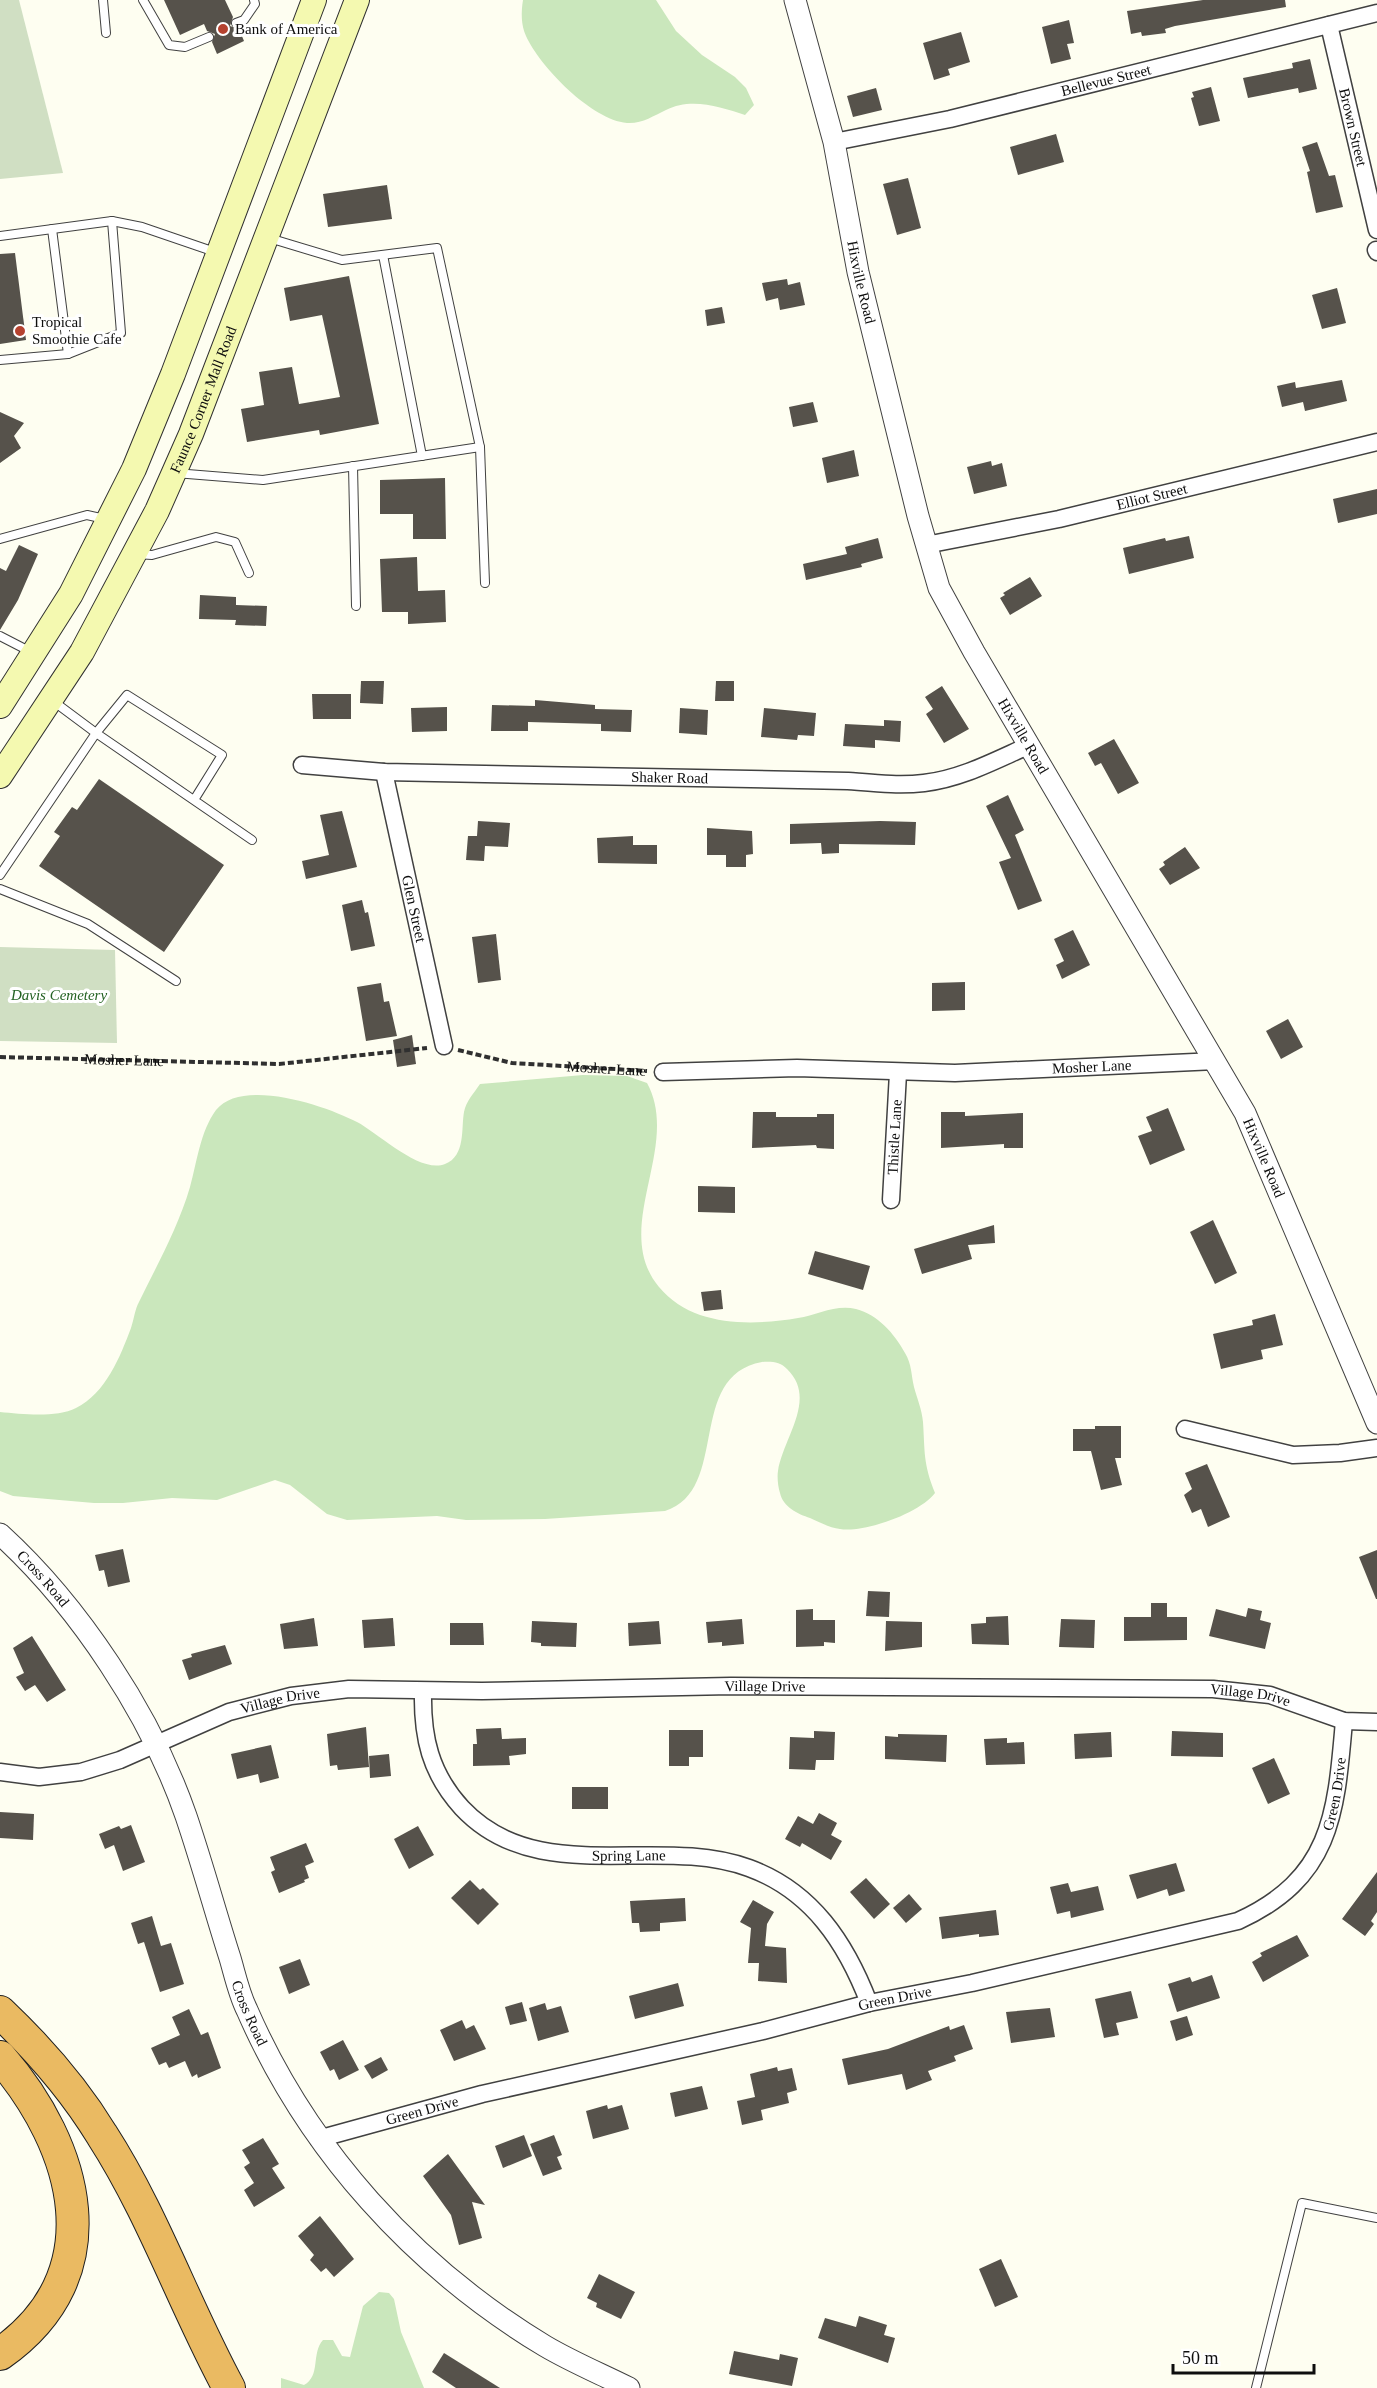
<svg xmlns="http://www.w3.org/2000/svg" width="1377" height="2388" font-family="'Times New Roman',serif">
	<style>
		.green { fill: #cae7bc }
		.cemetery { fill: #d0dfc3 }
		.building { fill: #56524b }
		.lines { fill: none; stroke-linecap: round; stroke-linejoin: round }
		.service-casing { stroke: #414141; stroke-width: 10 }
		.minor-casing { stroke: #414141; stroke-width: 19 }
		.tertiary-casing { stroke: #414141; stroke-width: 23 }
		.secondary-casing { stroke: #303030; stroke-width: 26 }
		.motorway-casing { stroke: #1f1f1f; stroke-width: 34 }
		.path { stroke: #303030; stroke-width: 4; stroke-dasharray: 6 3; stroke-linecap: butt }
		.service { stroke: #fff; stroke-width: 8 }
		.minor { stroke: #fff; stroke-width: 16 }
		.tertiary { stroke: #fff; stroke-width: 21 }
		.secondary { stroke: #f4f9b0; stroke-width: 24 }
		.motorway { stroke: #eaba62; stroke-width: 32 }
		.poi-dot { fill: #b5422f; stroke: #fff; stroke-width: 2 }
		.labels { text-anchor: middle; stroke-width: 6; stroke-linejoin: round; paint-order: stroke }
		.poi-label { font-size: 15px; fill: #0e0e0e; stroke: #fff; text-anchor: start }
		.street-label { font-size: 15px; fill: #0e0e0e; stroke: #fff }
		.park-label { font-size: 15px; font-style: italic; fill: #246223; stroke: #fff }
	</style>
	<rect width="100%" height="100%" fill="#fefef1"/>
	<g class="green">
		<path d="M523 0H656L676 31 702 55 735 77 746 88 754 105 745 115C721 107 691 97 666 110 653 116 642 124 627 123 592 120 540 67 526 36 521 25 521 12 523 0Z"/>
		<path d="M583 1075 627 1076 647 1083C682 1147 610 1228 659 1287 692 1327 751 1326 798 1318 817 1315 836 1304 856 1309 878 1315 894 1333 905 1353 912 1365 911 1374 914 1387 917 1398 922 1410 923 1422 925 1452 923 1463 935 1493 920 1513 865 1533 840 1529 830 1528 819 1522 810 1518 798 1514 783 1507 780 1493 778 1487 777 1477 778 1471 783 1438 818 1399 787 1369 781 1362 771 1361 762 1362 685 1376 731 1490 665 1511L545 1519 466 1520 437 1516 347 1520 327 1514 290 1485 275 1480 217 1500 172 1498 123 1503H94L13 1496 0 1491V1412C22 1414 56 1418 76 1408 106 1393 120 1357 131 1328 134 1319 135 1309 139 1302 157 1265 178 1228 190 1187 197 1162 200 1132 216 1110 242 1077 327 1106 357 1122 378 1133 420 1174 445 1164 466 1156 461 1128 464 1112 466 1101 474 1093 480 1084Z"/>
		<path d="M379 2292 389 2293 394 2299 401 2332 424 2388H281V2378L304 2385C321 2376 311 2353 323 2340H333L342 2356 350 2357 363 2306Z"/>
	</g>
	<g class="cemetery">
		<polygon points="0,0 19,0 63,173 0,179"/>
		<polygon points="0,947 115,950 117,1043 0,1041"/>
	</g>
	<g class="building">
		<polygon points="164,0 225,0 233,17 230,26 239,29 244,41 217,54 212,42 215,34 207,31 204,24 180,35"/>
		<polygon points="1203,0 1285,0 1286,7 1175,26 1165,29 1166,33 1142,36 1141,32 1131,34 1127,11"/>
		<polygon points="1069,20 1074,43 1067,44 1071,59 1051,64 1042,27"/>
		<polygon points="961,32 970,62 948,69 950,75 934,80 923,43"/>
		<polygon points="1310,59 1317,89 1299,93 1298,88 1248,98 1243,78 1293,68 1292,63"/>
		<polygon points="1211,87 1220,121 1199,126 1191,98 1194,97 1192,92"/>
		<polygon points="876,88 882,110 853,117 847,96"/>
		<polygon points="1056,134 1064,162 1018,175 1010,147"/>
		<polygon points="1317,142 1329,176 1335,175 1343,207 1316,213 1307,172 1310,171 1302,147"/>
		<polygon points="908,178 921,228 897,235 883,184"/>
		<polygon points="387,185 392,219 328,227 323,194"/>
		<polygon points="15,253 26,340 0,344 0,254"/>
		<polygon points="349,276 379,424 320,435 319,430 247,442 241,409 264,405 259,372 292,367 299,404 340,397 322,315 290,321 284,288"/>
		<polygon points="787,279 788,285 800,282 805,305 780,310 778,298 766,301 762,283"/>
		<polygon points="1337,288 1346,323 1322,329 1312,295"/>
		<polygon points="722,307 725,323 707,326 705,310"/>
		<polygon points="1342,380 1347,401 1305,411 1303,402 1282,407 1277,386 1295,382 1296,388"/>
		<polygon points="813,402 818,422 793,427 789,407"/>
		<polygon points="0,412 24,423 14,436 21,448 0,463"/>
		<polygon points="854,450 859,476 827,483 822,458"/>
		<polygon points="991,461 992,466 1002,463 1007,486 974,494 967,467"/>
		<polygon points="445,478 446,539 413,539 413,514 380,514 380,480"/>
		<polygon points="1377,489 1377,514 1338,523 1333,499"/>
		<polygon points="1189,536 1194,558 1129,574 1123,548 1165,538 1166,541"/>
		<polygon points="878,538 883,558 861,564 862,567 806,580 803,564 847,554 845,547"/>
		<polygon points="19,545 38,554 18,600 0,630 0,568 6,571"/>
		<polygon points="417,557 418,591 445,590 446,622 408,624 408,612 382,612 380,559"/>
		<polygon points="1030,577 1042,596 1010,615 1000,598 1005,595 1003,593"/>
		<polygon points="200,595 236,597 236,605 267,606 266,626 235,625 236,620 199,619"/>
		<polygon points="361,681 384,681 383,704 360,703"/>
		<polygon points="716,681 734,681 734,701 715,701"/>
		<polygon points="942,686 969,729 944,743 926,714 933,709 925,697"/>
		<polygon points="312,694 351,694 351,719 313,719"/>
		<polygon points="535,700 595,705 595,709 632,710 631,732 601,731 601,724 528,722 528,731 491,731 492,705 535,706"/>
		<polygon points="447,707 447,731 412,732 411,708"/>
		<polygon points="680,708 708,710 707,735 679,733"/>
		<polygon points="764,708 816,713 814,736 798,735 797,740 761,737"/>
		<polygon points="884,720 901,721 900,742 875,740 875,748 843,746 845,724 884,726"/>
		<polygon points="1114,739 1139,783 1118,794 1101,763 1095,766 1088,753"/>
		<polygon points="99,779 224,865 164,952 39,866 60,836 54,832 72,807 77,810"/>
		<polygon points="1008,795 1024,830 1015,835 1042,901 1018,910 999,862 1011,858 986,806"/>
		<polygon points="342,811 357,867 306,879 302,861 329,855 320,815"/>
		<polygon points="478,821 510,823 508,847 485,846 484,861 466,860 468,836 477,836"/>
		<polygon points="880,821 916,822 915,845 839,844 839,853 822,854 821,843 790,844 790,824"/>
		<polygon points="707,828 752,831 753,854 746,855 746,867 726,867 726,855 707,855"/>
		<polygon points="633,836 633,845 657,845 657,864 598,863 597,838"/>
		<polygon points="1185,847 1200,868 1170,885 1159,869 1165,865 1163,862"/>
		<polygon points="362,900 365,913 368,912 375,946 351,951 342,905"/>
		<polygon points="1073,930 1090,965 1062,979 1056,965 1064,961 1054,939"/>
		<polygon points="496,934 501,980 478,983 472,937"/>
		<polygon points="965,982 965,1010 932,1011 932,983"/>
		<polygon points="381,983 384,1002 389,1001 397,1036 366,1041 357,987"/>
		<polygon points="1288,1019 1303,1047 1281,1059 1266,1031"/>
		<polygon points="412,1035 416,1064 397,1067 393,1040"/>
		<polygon points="1168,1108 1185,1150 1150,1165 1138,1136 1152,1131 1146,1117"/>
		<polygon points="753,1112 776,1112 776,1117 817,1117 817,1114 834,1114 834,1149 817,1148 816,1145 752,1148"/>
		<polygon points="941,1112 965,1112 965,1116 1023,1113 1023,1148 1004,1148 1004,1144 941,1148"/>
		<polygon points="698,1186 735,1187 735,1213 698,1212"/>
		<polygon points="1213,1220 1237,1273 1215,1284 1190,1232"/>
		<polygon points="994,1225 995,1243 968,1245 972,1259 922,1274 914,1249"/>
		<polygon points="815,1251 870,1266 863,1290 808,1274"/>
		<polygon points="721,1290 723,1309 704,1311 701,1292"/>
		<polygon points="1275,1314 1283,1345 1261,1350 1263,1359 1221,1369 1213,1334 1253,1325 1252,1320"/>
		<polygon points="1095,1426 1121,1426 1121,1458 1115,1458 1122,1485 1101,1490 1091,1451 1073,1451 1073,1429 1095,1429"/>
		<polygon points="1207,1464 1230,1517 1208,1527 1201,1509 1192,1513 1184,1495 1192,1489 1185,1473"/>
		<polygon points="123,1549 130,1582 108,1587 104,1570 99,1571 95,1555"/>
		<polygon points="1377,1550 1377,1599 1376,1599 1359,1557"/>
		<polygon points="868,1591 890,1592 889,1617 866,1616"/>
		<polygon points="1151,1603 1167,1603 1167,1617 1187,1617 1187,1640 1124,1641 1124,1617 1151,1617"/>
		<polygon points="1248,1608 1262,1611 1260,1620 1271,1623 1265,1649 1209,1636 1216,1609 1246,1617"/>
		<polygon points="813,1609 813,1620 835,1620 835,1643 824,1642 824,1646 796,1647 796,1610"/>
		<polygon points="1008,1616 1009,1645 972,1644 971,1624 986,1623 986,1617"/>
		<polygon points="314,1618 318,1646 284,1649 280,1624"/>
		<polygon points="393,1618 395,1646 364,1648 362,1620"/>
		<polygon points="742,1619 744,1644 722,1646 722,1642 708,1643 706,1622"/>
		<polygon points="1061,1619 1095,1620 1094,1648 1059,1647"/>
		<polygon points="532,1621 577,1623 576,1647 541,1646 541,1643 531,1642"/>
		<polygon points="659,1621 661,1644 629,1646 628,1623"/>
		<polygon points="886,1621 922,1622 922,1647 885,1651"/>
		<polygon points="450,1623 483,1623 484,1645 450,1645"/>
		<polygon points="32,1636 66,1690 47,1702 35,1685 25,1691 16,1677 24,1673 13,1648"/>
		<polygon points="225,1645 232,1664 189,1680 182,1660 192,1657 191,1654"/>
		<polygon points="366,1727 369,1767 338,1770 337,1765 330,1766 327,1734"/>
		<polygon points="501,1728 502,1739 526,1738 526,1754 509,1756 510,1765 473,1766 473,1744 477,1744 476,1729"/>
		<polygon points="669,1730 703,1730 703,1757 689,1757 689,1766 669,1766"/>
		<polygon points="814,1731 835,1732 834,1760 816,1760 815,1770 789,1769 790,1737 814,1738"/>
		<polygon points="1172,1731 1223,1733 1223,1757 1171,1756"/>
		<polygon points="1111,1732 1112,1757 1075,1759 1074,1734"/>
		<polygon points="898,1734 947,1735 946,1762 885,1759 885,1736 898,1737"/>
		<polygon points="1007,1738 1007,1743 1024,1742 1025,1764 986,1765 984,1739"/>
		<polygon points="271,1745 279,1778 260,1783 258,1774 237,1779 231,1754"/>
		<polygon points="389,1754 391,1776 370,1778 369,1756"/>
		<polygon points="1274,1758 1290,1794 1268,1804 1252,1768"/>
		<rect x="572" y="1787" width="36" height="22"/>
		<polygon points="0,1812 34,1814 33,1840 0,1838"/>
		<polygon points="819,1813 837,1823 831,1835 842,1841 831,1860 802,1843 800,1847 785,1839 798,1816 813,1824"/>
		<polygon points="131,1825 145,1862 123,1871 114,1845 105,1849 99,1834 119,1826 121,1829"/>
		<polygon points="418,1826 434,1855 409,1869 394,1839"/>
		<polygon points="306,1843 314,1862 305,1866 309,1878 304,1880 305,1882 279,1893 271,1872 275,1870 270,1857"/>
		<polygon points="1176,1863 1185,1891 1169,1896 1167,1889 1137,1899 1129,1875"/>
		<polygon points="1377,1872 1377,1912 1371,1921 1374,1924 1365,1936 1342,1919"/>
		<polygon points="866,1878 890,1904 874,1919 850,1892"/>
		<polygon points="470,1880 480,1890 483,1888 499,1904 478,1925 451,1898"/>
		<polygon points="1068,1883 1071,1892 1098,1886 1104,1910 1071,1918 1070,1911 1057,1914 1050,1887"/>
		<polygon points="909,1894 922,1909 906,1923 893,1908"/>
		<polygon points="685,1898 686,1921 660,1923 660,1931 640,1932 639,1923 632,1923 630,1901"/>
		<polygon points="753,1900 774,1912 767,1924 765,1946 786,1948 787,1983 758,1981 759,1963 748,1963 751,1928 740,1922"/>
		<polygon points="996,1910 999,1935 979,1937 979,1934 942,1939 939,1917"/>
		<polygon points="152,1916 161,1946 171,1943 184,1984 160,1992 144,1942 138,1944 131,1923"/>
		<polygon points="1297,1935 1309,1956 1263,1982 1252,1962 1262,1956 1260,1953"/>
		<polygon points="300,1959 310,1985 289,1994 279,1967"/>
		<polygon points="1212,1975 1220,1998 1177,2012 1168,1984 1190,1977 1192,1982"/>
		<polygon points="678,1983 684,2006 635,2019 629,1996"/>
		<polygon points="1131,1991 1138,2018 1116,2023 1119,2035 1104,2038 1095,1999"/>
		<polygon points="522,2002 527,2021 510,2025 505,2007"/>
		<polygon points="545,2003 547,2010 561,2006 569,2032 538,2041 529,2008"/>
		<polygon points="1050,2008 1055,2037 1011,2043 1006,2012"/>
		<polygon points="189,2009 201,2035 208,2032 221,2068 198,2078 197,2074 192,2077 185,2061 169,2068 166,2062 159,2065 151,2048 180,2035 172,2017"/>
		<polygon points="1187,2016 1193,2035 1176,2041 1170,2021"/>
		<polygon points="462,2020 466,2029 474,2025 486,2049 454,2061 440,2030"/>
		<polygon points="964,2025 973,2049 954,2056 956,2061 928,2071 932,2080 906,2090 902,2074 848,2085 842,2059 888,2049 949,2026 950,2030"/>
		<polygon points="343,2040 359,2070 339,2080 334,2069 330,2071 320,2052"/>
		<polygon points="381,2057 388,2070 372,2079 364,2066"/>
		<polygon points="777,2067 778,2071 792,2068 797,2090 787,2093 789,2103 761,2110 763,2120 742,2125 737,2101 755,2097 750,2074"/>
		<polygon points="702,2086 708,2109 675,2117 670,2093"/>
		<polygon points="607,2105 608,2109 622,2105 629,2129 593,2139 586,2111"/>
		<polygon points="524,2135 532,2156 503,2168 495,2146"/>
		<polygon points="554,2135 562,2155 557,2157 562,2169 543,2176 530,2144"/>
		<polygon points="263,2138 279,2164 272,2168 285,2188 254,2207 244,2190 254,2183 244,2167 250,2163 242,2150"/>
		<polygon points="448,2154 485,2205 472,2202 482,2238 459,2245 451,2215 423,2176"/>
		<polygon points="320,2216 354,2259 334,2277 326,2268 321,2272 310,2260 314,2255 298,2236"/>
		<polygon points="1001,2259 1018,2297 995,2307 979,2269"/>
		<polygon points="599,2274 635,2292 621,2319 596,2307 597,2303 587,2298"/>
		<polygon points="859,2316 887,2325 884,2335 895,2338 888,2363 818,2338 825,2318 856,2327"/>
		<polygon points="734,2351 779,2360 780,2354 798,2358 792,2386 729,2374"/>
		<polygon points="444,2353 500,2388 456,2388 432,2372"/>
	</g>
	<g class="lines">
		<g class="service-casing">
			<g id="service">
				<polyline points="103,0 106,33"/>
				<polyline points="143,0 169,45 185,47 209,37"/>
				<polyline points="236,23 244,20 255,4 254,0"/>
				<polyline points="52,229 68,354"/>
				<polyline points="0,236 112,221 142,227 218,253"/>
				<polyline points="269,238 342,260 437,248 480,447 485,583"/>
				<polyline points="383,255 422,456"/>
				<polyline points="0,360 68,354 121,333 112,221"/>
				<polyline points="353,466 356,606"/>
				<polyline points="175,473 263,480 480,447"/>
				<polyline points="0,539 87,515 105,519"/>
				<polyline points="136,554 152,555 216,537 235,542 249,573"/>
				<polyline points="0,636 31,652"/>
				<polyline points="194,800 222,755 127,695 96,733 252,840"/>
				<polyline points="0,875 96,733 53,701"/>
				<polyline points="0,889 88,924 176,981"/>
				<polyline points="1256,2388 1302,2203 1377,2218"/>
			</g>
		</g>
		<g class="minor-casing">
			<g id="minor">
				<path id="s3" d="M1329 25 1377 230"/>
				<path id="s4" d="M834 142 950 119 1377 13"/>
				<polyline points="1376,250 1377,252"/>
				<path id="s5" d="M926 545 1059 519 1377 442"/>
				<path id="s6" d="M302 765 384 772 848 781C873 783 899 786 924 783 961 779 996 760 1030 745"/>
				<path id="s7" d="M384 772 444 1046"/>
				<path id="s8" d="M663 1072 797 1068 955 1073 1216 1061"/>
				<path id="s9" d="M891 1200 898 1073"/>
				<polyline points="1185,1429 1293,1455 1340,1453 1377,1448"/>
				<path id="s10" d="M423 1691C422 1737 430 1773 462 1808 538 1889 657 1834 749 1868 812 1891 846 1943 869 2003"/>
				<path id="s11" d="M0 1772 39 1777 81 1772 120 1760 229 1712 291 1696 349 1689 482 1691 731 1686 1213 1689 1270 1695 1344 1721 1377 1722"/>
				<path id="s12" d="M318 2139 482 2094 763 2031 869 2003 972 1983 1238 1921C1332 1878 1336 1814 1344 1721"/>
			</g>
		</g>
		<g class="tertiary-casing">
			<g id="tertiary">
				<path id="s13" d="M795 0 834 142 858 272 918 516 939 588 974 652 1245 1113 1377 1423"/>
				<path id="s14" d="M0 1534C79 1606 151 1715 186 1816 202 1863 215 1911 230 1958 235 1975 239 1994 247 2010 308 2150 414 2267 545 2346 572 2362 601 2374 629 2388"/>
			</g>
		</g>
		<g class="secondary-casing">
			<g id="secondary">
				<polyline points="0,706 71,594 134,469 173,374 314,0"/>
				<path id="s15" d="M0 776 82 652 157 511 191 434 357 0"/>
			</g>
		</g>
		<g class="motorway-casing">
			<g id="motorway">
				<path d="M0 2012C39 2049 74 2089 102 2135 153 2214 184 2305 229 2388"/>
				<path d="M0 2057C78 2147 114 2274 0 2354"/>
			</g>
		</g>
		<g class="path">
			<path id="s1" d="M458 1050 512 1063 647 1071"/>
			<path id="s2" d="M0 1057 279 1064 427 1048"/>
		</g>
		<use href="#service" class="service"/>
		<use href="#minor" class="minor"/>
		<use href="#tertiary" class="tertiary"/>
		<use href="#secondary" class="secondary"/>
		<use href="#motorway" class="motorway"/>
	</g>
	<g class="poi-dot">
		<circle cx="223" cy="29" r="6"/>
		<circle cx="20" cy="331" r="6"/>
	</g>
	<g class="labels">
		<g class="poi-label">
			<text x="235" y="34">Bank of America</text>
			<text x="32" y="327">Tropical<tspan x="32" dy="17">Smoothie Cafe</tspan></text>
		</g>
		<g class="street-label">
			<text dy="5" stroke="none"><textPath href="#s4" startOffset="279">Bellevue Street</textPath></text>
			<text dy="5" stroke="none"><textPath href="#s3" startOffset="105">Brown Street</textPath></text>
			<text dy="5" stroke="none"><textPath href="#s13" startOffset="290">Hixville Road</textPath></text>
			<text dy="5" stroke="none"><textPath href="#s15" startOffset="429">Faunce Corner Mall Road</textPath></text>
			<text dy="5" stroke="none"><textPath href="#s5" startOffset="231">Elliot Street</textPath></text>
			<text dy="5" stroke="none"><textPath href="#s13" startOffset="776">Hixville Road</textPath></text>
			<text dy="5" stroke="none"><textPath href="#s6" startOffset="368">Shaker Road</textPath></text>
			<text dy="5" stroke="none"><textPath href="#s7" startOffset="140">Glen Street</textPath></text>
			<text dy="5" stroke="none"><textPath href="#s2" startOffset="124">Mosher Lane</textPath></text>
			<text dy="5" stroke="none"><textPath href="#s8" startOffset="429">Mosher Lane</textPath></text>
			<text dy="5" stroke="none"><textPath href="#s1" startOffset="150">Mosher Lane</textPath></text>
			<text dy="5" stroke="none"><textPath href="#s9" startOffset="63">Thistle Lane</textPath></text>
			<text dy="5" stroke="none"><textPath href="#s13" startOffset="1262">Hixville Road</textPath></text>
			<text dy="5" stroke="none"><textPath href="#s14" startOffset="62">Cross Road</textPath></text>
			<text dy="5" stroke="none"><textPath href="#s11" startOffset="780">Village Drive</textPath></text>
			<text dy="5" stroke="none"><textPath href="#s11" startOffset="1266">Village Drive</textPath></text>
			<text dy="5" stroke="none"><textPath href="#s11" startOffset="294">Village Drive</textPath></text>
			<text dy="5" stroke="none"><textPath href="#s12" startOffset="1114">Green Drive</textPath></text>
			<text dy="5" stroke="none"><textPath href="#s10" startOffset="306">Spring Lane</textPath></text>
			<text dy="5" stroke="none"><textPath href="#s12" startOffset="594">Green Drive</textPath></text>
			<text dy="5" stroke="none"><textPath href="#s14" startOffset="548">Cross Road</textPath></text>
			<text dy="5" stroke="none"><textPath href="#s12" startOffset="108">Green Drive</textPath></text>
		</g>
		<g class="park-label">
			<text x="59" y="1000">Davis Cemetery</text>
		</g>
	</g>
	<path d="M1173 2364v9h141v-9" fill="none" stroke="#0e0e0e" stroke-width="3"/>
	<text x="1182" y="2364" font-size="18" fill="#0e0e0e" stroke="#ffffff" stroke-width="4.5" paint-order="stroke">50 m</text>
</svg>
